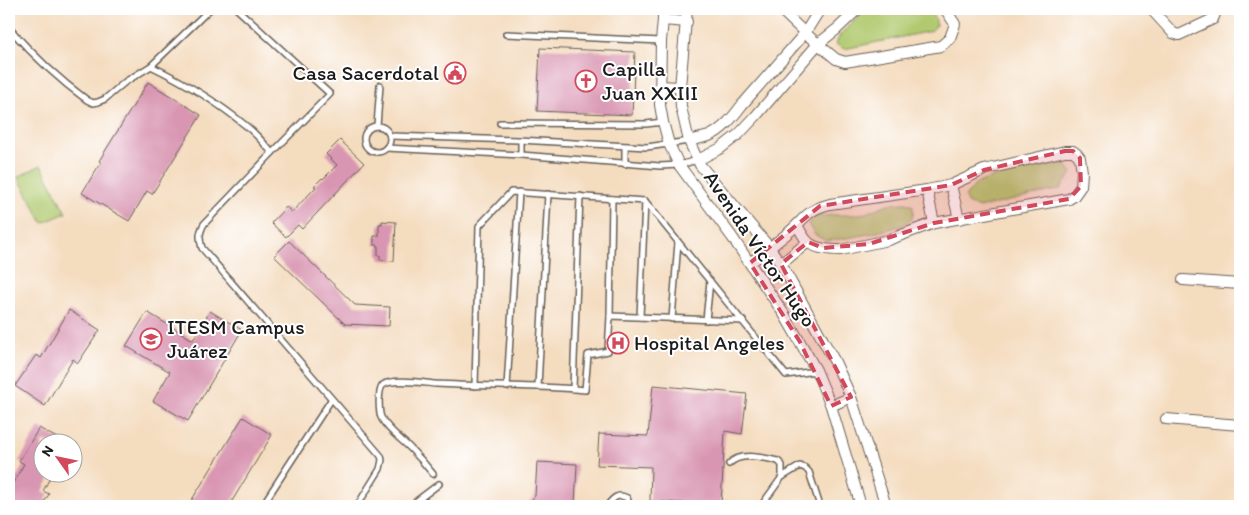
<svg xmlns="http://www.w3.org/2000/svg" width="1249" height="515" font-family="Itim,sans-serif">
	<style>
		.green { fill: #b1ca6f; stroke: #667346 }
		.building { fill: #d996b2 }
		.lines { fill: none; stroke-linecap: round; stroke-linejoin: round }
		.service-casing { stroke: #685f55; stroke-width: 8 }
		.minor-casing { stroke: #685f55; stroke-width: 12 }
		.service { stroke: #fff; stroke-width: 5 }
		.minor { stroke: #fff; stroke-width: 10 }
		.marked { fill: #d1495b; fill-opacity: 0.2; stroke: #d1495b; stroke-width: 4; stroke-dasharray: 10 6; stroke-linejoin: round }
		.labels { text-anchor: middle; stroke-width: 4; stroke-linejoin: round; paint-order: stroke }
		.poi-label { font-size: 21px; fill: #1c1c1c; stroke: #fff; text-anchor: start }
		.street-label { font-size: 21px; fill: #1c1c1c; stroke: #fff }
	</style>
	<rect width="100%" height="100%" fill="#fff"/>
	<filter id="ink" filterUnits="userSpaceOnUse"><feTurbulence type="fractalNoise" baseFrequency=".02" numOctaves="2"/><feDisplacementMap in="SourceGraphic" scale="10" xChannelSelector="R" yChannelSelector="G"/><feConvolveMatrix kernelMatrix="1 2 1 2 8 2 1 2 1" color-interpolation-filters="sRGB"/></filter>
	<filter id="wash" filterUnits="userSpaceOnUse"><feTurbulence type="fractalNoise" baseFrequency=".0096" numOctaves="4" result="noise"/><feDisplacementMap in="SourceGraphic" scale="20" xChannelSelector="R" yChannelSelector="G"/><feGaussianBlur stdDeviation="1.12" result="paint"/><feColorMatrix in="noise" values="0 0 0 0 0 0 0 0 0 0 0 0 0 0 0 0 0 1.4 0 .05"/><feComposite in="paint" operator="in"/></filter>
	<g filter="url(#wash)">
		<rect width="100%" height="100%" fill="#f4dcbf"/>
		<g class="green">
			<polygon points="867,9 927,9 936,20 936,26 931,31 844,49 836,44 840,35"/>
			<polygon points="1064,163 1072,173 1060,189 979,208 967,203 965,197 976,184 985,180 1019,169"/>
			<polygon points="41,165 66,213 43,223 18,177"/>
			<path d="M906 203 913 206C913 211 914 218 910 221 899 230 842 239 826 241L814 234 808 224 814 217 832 215H850L866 213 888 204Z"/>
		</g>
		<g id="blocks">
			<g class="building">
				<polygon points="540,48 635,52 632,115 537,111"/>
				<polygon points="148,82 201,115 152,194 147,191 129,221 82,193 101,162 99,161"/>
				<polygon points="340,140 364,163 302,229 298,225 286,237 271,223 286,207 292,212 316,187 314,186 322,178 323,179 337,165 326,154"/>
				<polygon points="382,221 396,222 394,261 380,260 380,255 378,255 378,245 374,245 374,236 379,236 379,224 382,224"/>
				<polygon points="289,241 355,305 390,307 389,326 345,324 274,256"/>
				<polygon points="69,310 100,330 78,363 73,359 45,406 15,386 36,355 41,358"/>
				<polygon points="210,311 242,330 188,421 153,401 170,372 126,346 147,312 193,340"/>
				<polygon points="653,385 747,394 742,434 725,431 721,506 683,506 684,503 650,501 651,467 597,465 599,434 648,436"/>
				<polygon points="243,417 272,435 229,506 188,506"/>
				<polygon points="39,428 64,442 42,442 42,472 53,472 43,491 49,494 42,506 9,506 9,490 24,464 19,461"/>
				<polygon points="537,462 577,464 575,506 525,506 535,496"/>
			</g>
		</g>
	</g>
	<g filter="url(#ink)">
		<use href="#blocks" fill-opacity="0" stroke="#685f55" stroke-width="1"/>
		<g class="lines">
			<g class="service-casing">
				<g id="service">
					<polyline points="237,9 330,94 272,153"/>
					<polyline points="650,9 659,9"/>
					<path d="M9 28C32 54 58 79 87 100L93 103 98 102 105 99 125 82 151 66C184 82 217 102 245 125 255 133 264 143 272 153L204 224C199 233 199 238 202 248L381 456 382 460 380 469 357 506"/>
					<polyline points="506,34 661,41"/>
					<polyline points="151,66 210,9"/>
					<polyline points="500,123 646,124 663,122"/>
					<polyline points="377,126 380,85"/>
					<circle cx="377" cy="139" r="13"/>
					<polyline points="390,136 519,140 647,147 689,141"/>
					<polyline points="625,147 625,164"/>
					<polyline points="386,148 521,155 660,166 679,165 698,160"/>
					<polyline points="521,155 521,141"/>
					<polyline points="610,316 612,199"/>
					<polyline points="640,317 645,201"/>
					<polyline points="672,319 678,242"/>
					<polyline points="706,320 710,281"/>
					<polyline points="475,386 479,226 511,192 645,201 786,375 816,371"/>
					<polyline points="507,387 519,192"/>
					<polyline points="538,387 548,194"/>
					<polyline points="573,389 580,196"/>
					<path d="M729 464C740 451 764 458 778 461L782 465V477"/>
					<path d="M433 474C426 465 418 456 410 448 402 440 382 425 380 414 379 407 378 390 383 385 391 378 425 383 436 384 485 387 535 385 585 390L588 355 608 351 610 316 743 321"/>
					<polyline points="262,506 331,400"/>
					<polyline points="410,506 439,484"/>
					<path d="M607 506C613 498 618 493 627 498L630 506"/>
					<polyline points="761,506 782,477 800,466 805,468 809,472 820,506"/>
				</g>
			</g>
			<g class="minor-casing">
				<g id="minor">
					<polyline points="663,9 663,20 661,41 660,105 663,122 669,144 679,165 732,237 784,314 816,370 831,406 861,506"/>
					<polyline points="687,9 680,87 681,107 689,141 700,165 770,248 781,264 835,362 851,397 886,506"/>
					<polyline points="782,9 784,13 805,33 836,59 845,62 941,46 950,38 955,24 945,9"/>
					<polyline points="1151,9 1173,33 1179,35 1213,19 1217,9"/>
					<polyline points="663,20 687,22"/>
					<polyline points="660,86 680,87"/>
					<path d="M689 141C695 139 702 138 709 136 723 130 733 117 742 105L805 33 820 9"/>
					<polyline points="698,160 721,148 739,134 755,117 818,44 837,29 858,9"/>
					<polyline points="951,185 959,219"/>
					<polyline points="927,190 934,223"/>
					<path d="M750 263C763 253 776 243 788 233 805 219 806 210 830 204L927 190 951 185 984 170 1065 151H1073L1077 154 1080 158 1082 172 1081 186 1074 196 1069 199 934 223 888 240 841 250C831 250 817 249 809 243 804 239 800 230 797 225"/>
					<polyline points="781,264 808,242"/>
					<polyline points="1183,280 1240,284"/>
					<polyline points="831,406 851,397"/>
					<polyline points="1166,419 1240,425"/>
				</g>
			</g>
			<use href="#service" class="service"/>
			<use href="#minor" class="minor"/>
		</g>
	</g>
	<path class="marked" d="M1065 151H1073L1080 158 1081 186 1069 199 934 223 869 244 823 248 808 242 781 264 851 397 831 406 800 342 750 263 820 206 951 185 984 170Z"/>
	<defs>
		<g id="civic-ring" transform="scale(1.125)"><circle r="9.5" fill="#fff" stroke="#d1495b" stroke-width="1.5"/><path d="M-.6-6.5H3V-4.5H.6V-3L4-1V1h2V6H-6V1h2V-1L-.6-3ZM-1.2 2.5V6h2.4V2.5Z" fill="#d1495b"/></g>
		<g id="church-ring" transform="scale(1.125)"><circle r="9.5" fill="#fff" stroke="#d1495b" stroke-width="1.5"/><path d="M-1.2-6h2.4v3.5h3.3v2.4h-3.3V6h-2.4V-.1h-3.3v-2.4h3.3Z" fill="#d1495b"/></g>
		<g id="university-ring" transform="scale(1.125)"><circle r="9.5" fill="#fff" stroke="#d1495b" stroke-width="1.5"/><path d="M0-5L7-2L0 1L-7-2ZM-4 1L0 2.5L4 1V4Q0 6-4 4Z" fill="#d1495b"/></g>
		<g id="hospital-ring" transform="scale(1.125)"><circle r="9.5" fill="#fff" stroke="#d1495b" stroke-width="1.5"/><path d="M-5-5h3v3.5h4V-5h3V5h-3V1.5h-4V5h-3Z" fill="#d1495b"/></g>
	</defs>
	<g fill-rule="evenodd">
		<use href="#civic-ring" x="455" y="73"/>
		<use href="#church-ring" x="586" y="81"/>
		<use href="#university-ring" x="151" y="339"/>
		<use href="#hospital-ring" x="618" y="343"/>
	</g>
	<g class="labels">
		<g class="poi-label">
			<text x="602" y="76">Capilla<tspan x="602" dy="24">Juan XXIII</tspan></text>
			<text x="439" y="80" text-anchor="end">Casa Sacerdotal</text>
			<text x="167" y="334">ITESM Campus<tspan x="167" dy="24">Juárez</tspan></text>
			<text x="634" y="350">Hospital Angeles</text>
		</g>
		<g class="street-label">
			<text transform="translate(760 249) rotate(56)" y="7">Avenida Víctor Hugo</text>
		</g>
	</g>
	<rect width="1249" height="515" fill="none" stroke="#fff" stroke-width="30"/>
	<g transform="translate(58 458) rotate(303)"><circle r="24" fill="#ffffff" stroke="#a4a4a4"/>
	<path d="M0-4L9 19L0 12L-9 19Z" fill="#d1495b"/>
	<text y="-8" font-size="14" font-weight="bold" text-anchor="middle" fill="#1c1c1c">N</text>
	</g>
</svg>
